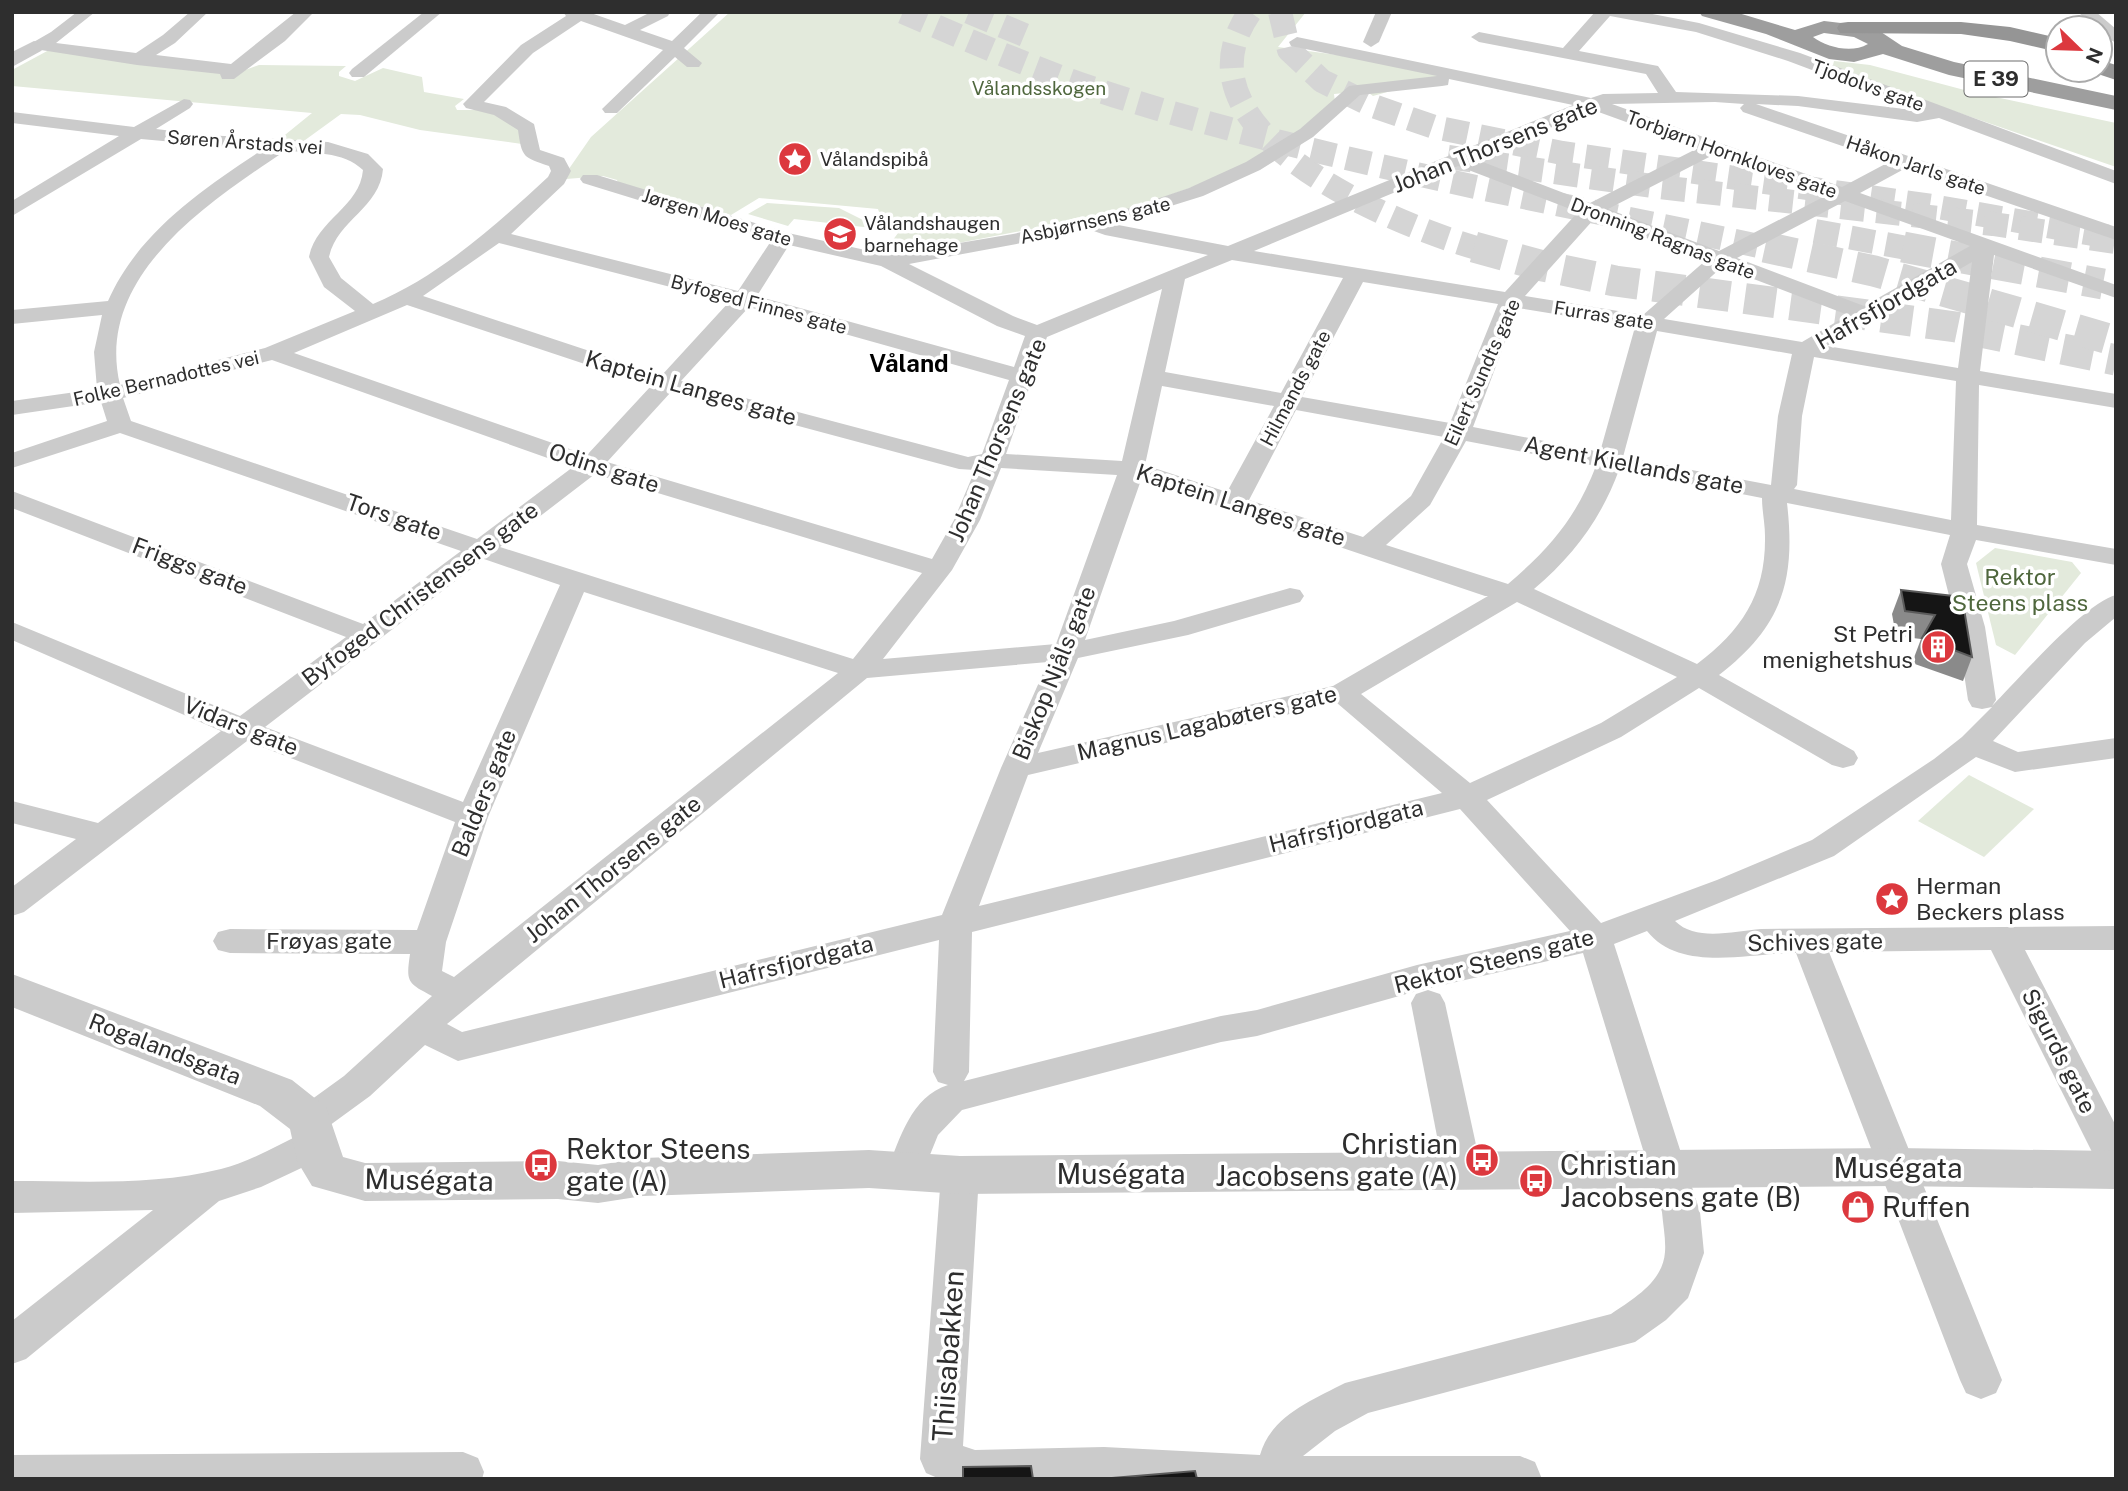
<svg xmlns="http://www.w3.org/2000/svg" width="2128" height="1491" font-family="'Public Sans',sans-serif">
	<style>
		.green { fill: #e3eadc }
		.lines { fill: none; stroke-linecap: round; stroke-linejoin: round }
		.trunk-tunnel-far1 { stroke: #d5d5d5; stroke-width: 24; stroke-dasharray: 24 12; stroke-linecap: butt }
		.trunk-tunnel { stroke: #d5d5d5; stroke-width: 31; stroke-dasharray: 31 15; stroke-linecap: butt }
		.motorway-tunnel-far1 { stroke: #d5d5d5; stroke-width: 24; stroke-dasharray: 24 12; stroke-linecap: butt }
		.motorway-tunnel { stroke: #d5d5d5; stroke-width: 31; stroke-dasharray: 31 15; stroke-linecap: butt }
		.minor { fill: #cbcbcb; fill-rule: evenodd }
		.tertiary { fill: #cbcbcb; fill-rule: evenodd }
		.trunk { fill: #9e9e9e; fill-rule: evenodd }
		.motorway { fill: #959595; fill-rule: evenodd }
		.wall { fill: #8a8a8a }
		.building { fill: #151515; stroke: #5b5b5b; stroke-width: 2 }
		.labels { text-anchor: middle; stroke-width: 7; stroke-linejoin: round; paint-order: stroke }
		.far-street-label { font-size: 19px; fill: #2e2e2e; stroke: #fff }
		.far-park-label { font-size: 19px; fill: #4f673d; stroke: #fff }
		.far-poi-label { font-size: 19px; fill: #2e2e2e; stroke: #fff; text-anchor: start }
		.shield { fill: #fff; stroke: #6d6d6d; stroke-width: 2 }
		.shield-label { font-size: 21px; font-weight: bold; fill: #2e2e2e }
		.street-label { font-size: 23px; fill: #2e2e2e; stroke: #fff }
		.park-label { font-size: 23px; fill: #4f673d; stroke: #fff }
		.poi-label { font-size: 23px; fill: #2e2e2e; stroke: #fff; text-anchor: end }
		.far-district-label { font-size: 24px; font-weight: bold; fill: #000; stroke: #fff }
		.near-poi-label { font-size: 28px; fill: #2e2e2e; stroke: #fff; text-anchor: start }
		.near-street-label { font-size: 28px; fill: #2e2e2e; stroke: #fff }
	</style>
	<rect width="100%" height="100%" fill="#fff"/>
	<g class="green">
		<polygon points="730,12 1306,12 1278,47 1345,56 1430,73 1441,77 1373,96 1366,91 1334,94 1335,102 1269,155 1226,175 1125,211 901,254 873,252 887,248 898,233 881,218 878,209 759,198 731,215 618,183 617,180 603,176 566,179 564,176 591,137"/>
		<polygon points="49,50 240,72 259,65 346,66 339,72 339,76 355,81 383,68 422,77 424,92 464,99 455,106 457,110 486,110 524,131 522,144 420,130 360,115 341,114 301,143 275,143 312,113 12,86 12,70"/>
		<polygon points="1834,61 1870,65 1972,92 2116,123 2116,167 1832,69"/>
		<polygon points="767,203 839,208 881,229 794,219 788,226 748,214"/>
		<polygon points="1995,548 2072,562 2081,573 2015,655 1996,645 1976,563"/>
		<polygon points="1969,775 2034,809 1984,857 1918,821"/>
	</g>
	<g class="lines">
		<g class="trunk-tunnel-far1">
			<path d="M1250 12C1166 132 1394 225 1480 249"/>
			<polyline points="1280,12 1289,50 1322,81 1373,106 1434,127 1562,153 1932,206 2116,238"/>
		</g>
		<polyline class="trunk-tunnel" points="1474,247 1543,266 1615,281 1956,327 2116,360"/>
		<g class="motorway-tunnel-far1">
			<path d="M903 12C979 45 1055 78 1135 102 1344 165 1559 203 1773 249"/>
			<polyline points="969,12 1034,39"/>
			<polyline points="1448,157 1659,187 1993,224 2116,242"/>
			<polyline points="1815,231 1912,249"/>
		</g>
		<g class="motorway-tunnel">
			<polyline points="1765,247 1874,271 2116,341"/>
			<polyline points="1903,247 2103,284"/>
		</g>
		<g class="minor">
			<polygon points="77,12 95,12 56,43 136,53 163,35 190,12 208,12 175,43 156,55 231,64 296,12 314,12 285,41 234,79 222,79 220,74 137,65 41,50 28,51 25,47 51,32"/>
			<polygon points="424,12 442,12 364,77 352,77 349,73 352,69"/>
			<path d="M563 12H588L625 25 651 12H670L668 16 640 30 672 41 702 12H720L684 48 702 63 699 67H687L675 57 617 113H605L602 109 663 50 581 21 533 53 484 102 506 107 534 124 540 150 564 158 571 171 564 184 511 234 738 291 771 241 583 183 580 179 583 175H597L788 233 888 255 1013 234 1130 208 1189 188 1246 162 1300 129 1349 86 1437 76 1291 46 1289 42 1297 37 1591 98 1603 94 1658 93 1646 74 1479 42 1471 37 1479 32 1563 48 1595 12H1642L1699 23 1800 53 2116 171V184L1939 118 1917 122 1798 106 1756 104 2116 227V240L1906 168 1860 193 2116 285V298L1994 255 1980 371 2116 394V408L1979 385 1977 525 2116 549V565L1976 540 1967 564 1985 627 1996 700 1992 706C2018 680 2084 603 2116 595V617L2085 643 1993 741 2018 752 2116 738V758L2015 772 1976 757 1834 856 1675 921C1696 942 1734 931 1761 929L2116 926V950H2025L2116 1126V1178L2103 1174 1991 950 1829 952 2002 1380 1996 1393 1981 1399 1966 1393 1960 1380 1796 953C1749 953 1680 973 1647 931L1614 944 1700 1212 1704 1253 1688 1298 1666 1320 1635 1342 1368 1413 1335 1431 1303 1456H1520L1535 1462 1542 1479H940L926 1473 920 1459 941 1175 947 1164 960 1159 973 1164 979 1175 963 1446 975 1450 1104 1447 1260 1455C1271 1416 1312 1400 1345 1383L1611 1314C1633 1299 1663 1282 1665 1252 1666 1239 1663 1225 1662 1212L1583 953 1417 991 1257 1036 1221 1042 962 1110 938 1135 919 1182 906 1187 893 1182 887 1171C900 1138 911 1097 948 1085L938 1082 933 1072 939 940 458 1061 425 1045 370 1096 322 1131 329 1133 335 1144 329 1155 261 1187 219 1201 26 1359 12 1364V1321L153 1210 12 1213V1181C80 1181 154 1186 221 1169 250 1162 277 1145 304 1133L297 1130 292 1120 297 1110 344 1076 432 996C407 983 406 982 410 954L230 953 218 950 213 941 218 932 230 929 417 930 455 822 247 741 24 912 12 916V887L76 839 12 823V801L98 823 221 731 12 640V622L240 716 346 637 12 508V491L363 624 461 551 120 433 12 468V453L107 421 101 402 12 415V401L97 389 94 352 102 315 12 324V310L108 301C138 233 201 190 262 150L141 139 12 216V201L119 136 12 123V112L134 127 184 99 190 100 193 104 190 108 156 129 206 135 328 142 368 154 383 169C380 208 337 220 329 257L341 278 373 304C440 276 496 225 548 177L551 171 549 166C523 157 522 158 518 130L494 115 466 108 463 104 521 45 566 16ZM1610 16 1696 32 1788 61 1921 111 1798 96 1676 92 1658 66 1579 51ZM1449 79 1573 105 1228 246 1113 224 1203 196 1260 170 1313 137 1360 95 1442 86 1448 85ZM1715 102 1744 104 1740 108 1743 112 1889 162 1842 187 1612 104ZM1593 110 1698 148 1590 203 1475 159ZM285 151C312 153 343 151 363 170 360 207 316 220 309 257L324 287 355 311 265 348 120 385C94 276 209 202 285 151ZM1715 154 1827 195 1719 251 1608 209ZM1458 166 1578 212 1505 292 1254 251ZM1845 201 1970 246 1864 306 1737 258ZM1595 218 1705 261 1643 315 1525 296ZM1091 230 1105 235 1208 255 1037 325 1013 316 909 264ZM499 243 729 302 662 375 423 296ZM789 245 881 266 997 326 1025 336 1014 367 757 296ZM1232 260 1343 278 1281 393 1165 372 1185 279ZM1972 262 1958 368 1827 346ZM1722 267 1848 315 1802 342 1664 319ZM1363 282 1498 304 1450 423 1302 397ZM1162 289 1122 461 1006 454 1047 337ZM407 305 651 386 587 455 294 353ZM749 307 1009 380 982 454 968 457 681 381ZM1518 308 1635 327 1600 452 1473 427ZM1657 331 1792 354 1778 416 1771 485 1623 457ZM1814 357 1956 381 1951 520 1794 489 1797 485 1802 416ZM272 360 573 467 477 539 131 421 123 398ZM1162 386 1274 406 1227 492 1145 465ZM671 392 959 469 975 470 954 520 932 559 607 462ZM1296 410 1444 437 1411 496 1363 537 1249 500ZM1466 441 1596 466C1576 518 1550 548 1508 584L1386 545 1430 505ZM1001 468 1117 475 1056 644 883 659 952 570 980 520ZM1619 470 1762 498C1762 511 1765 523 1765 536 1766 594 1742 630 1697 664L1534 589C1573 556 1601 519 1619 470ZM595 474 922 573 853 659 500 547ZM1141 480 1485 596H1488L1333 686 1038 753 1078 658 1188 635 1300 602 1304 596 1300 590 1290 588 1174 621 1085 640ZM1787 503 1950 535 1941 564 1957 627 1968 700 1972 707 1982 709 1992 707 1962 737 1934 759 1812 840 1717 880 1601 923 1487 800 1621 737 1699 688 1832 765 1843 768 1854 765 1858 758 1854 751 1719 675C1782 626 1796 581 1787 503ZM484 559 560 585 463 802 265 727ZM584 592 838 673 454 977 442 971 446 942 488 817ZM1517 602 1677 677 1601 723 1470 783 1361 694ZM1048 662 1001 768 942 915 462 1032 447 1024 867 678ZM1337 703 1442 793 979 906 1028 775ZM1460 809 1570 931 1417 965 1257 1010 1221 1016 964 1081 969 1072 972 932Z"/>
			<polygon points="1376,12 1392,12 1379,42 1371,47 1363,42"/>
			<polygon points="2078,12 2096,12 2116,29 2116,43 2100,33 2100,28 2095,28"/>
			<polygon points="1428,990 1440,994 1445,1003 1482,1172 1476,1183 1463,1188 1450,1183 1444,1172 1411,1003 1416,994"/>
			<polygon points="463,1452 478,1458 484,1472 482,1479 12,1479 12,1455"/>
		</g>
		<g class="tertiary">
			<polygon points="34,41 41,43 45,47 41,51 12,67 12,52"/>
			<polygon points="12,974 292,1080 326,1107 343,1157 365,1163 558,1161 598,1165 643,1158 869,1150 960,1156 1895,1148 2116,1151 2116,1189 1895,1186 960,1194 869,1188 643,1196 598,1203 558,1199 365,1201 312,1186 297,1161 290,1129 260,1106 12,1007"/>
		</g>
		<path class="trunk" d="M1699 12H1735L1795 30 1824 21 1858 25 1881 32 1902 46 1954 62 2116 96V110L1949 75 1883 54 1854 62 1829 59 1766 34 1702 16ZM1824 33 1854 37 1868 44C1851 54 1827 47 1813 37Z"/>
		<g class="motorway">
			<polygon points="1848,22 1961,22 2010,27 2058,38 2058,52 2010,41 1961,34 1840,33 1837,28 1840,23"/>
			<polygon points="2100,60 2116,65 2116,80 2092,72 2091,70 2100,70"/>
		</g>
	</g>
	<polygon class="wall" points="1901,590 1962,597 1972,657 1963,681 1912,663 1921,639 1896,636 1892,614"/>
	<g class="building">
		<polygon points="1901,590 1962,597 1972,657 1922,638 1935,615 1905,611"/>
		<polygon points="1031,1466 1033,1479 963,1479 963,1467"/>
		<polygon points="1195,1471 1197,1479 1100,1479"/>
	</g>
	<defs>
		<g id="sight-disc" transform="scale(1.75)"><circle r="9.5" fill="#dc383e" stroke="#fff"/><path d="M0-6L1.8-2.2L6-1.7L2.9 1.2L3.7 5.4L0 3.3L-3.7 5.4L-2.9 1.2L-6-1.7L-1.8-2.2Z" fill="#fff"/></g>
		<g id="school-disc" transform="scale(1.75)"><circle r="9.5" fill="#dc383e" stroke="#fff"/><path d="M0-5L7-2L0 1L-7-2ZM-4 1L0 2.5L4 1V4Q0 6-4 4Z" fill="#fff"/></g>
		<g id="building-disc" transform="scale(1.75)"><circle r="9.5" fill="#dc383e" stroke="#fff"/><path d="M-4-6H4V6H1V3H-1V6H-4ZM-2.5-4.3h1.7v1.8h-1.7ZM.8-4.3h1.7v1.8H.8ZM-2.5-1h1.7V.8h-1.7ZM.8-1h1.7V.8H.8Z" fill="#fff"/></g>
		<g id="bus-disc" transform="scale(1.75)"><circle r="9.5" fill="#dc383e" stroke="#fff"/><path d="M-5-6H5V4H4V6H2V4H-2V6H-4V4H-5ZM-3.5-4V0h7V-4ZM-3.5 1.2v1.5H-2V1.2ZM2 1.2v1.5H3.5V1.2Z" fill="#fff"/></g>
		<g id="shop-disc" transform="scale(1.75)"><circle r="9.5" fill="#dc383e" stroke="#fff"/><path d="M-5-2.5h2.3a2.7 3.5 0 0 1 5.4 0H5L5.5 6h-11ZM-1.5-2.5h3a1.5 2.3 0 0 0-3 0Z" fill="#fff"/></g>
	</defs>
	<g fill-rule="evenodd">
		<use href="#sight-disc" x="795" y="159"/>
		<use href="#school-disc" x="840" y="234"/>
		<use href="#building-disc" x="1938" y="647"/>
		<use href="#sight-disc" x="1892" y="899"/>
		<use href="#bus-disc" x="1482" y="1160"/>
		<use href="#bus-disc" x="541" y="1165"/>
		<use href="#bus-disc" x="1536" y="1181"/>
		<use href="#shop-disc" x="1858" y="1207"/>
	</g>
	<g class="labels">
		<g class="far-street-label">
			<text transform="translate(1868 85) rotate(20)" y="7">Tjodolvs gate</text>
			<text transform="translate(245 142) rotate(4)" y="7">Søren Årstads vei</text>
			<text transform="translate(1732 154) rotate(20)" y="7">Torbjørn Hornkloves gate</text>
			<text transform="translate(1916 165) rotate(19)" y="7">Håkon Jarls gate</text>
			<text transform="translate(717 217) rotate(17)" y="7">Jørgen Moes gate</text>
			<text transform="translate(1095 220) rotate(-13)" y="7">Asbjørnsens gate</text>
			<text transform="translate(1663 238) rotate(21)" y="7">Dronning Ragnas gate</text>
			<text transform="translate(759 304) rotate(15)" y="7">Byfoged Finnes gate</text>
			<text transform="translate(1604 315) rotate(9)" y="7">Furras gate</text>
			<text transform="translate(1482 372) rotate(-66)" y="7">Eilert Sundts gate</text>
			<text transform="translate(166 378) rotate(-13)" y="7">Folke Bernadottes vei</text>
			<text transform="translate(1295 388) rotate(-62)" y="7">Hilmands gate</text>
		</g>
		<g class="far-park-label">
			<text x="1039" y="95">Vålandsskogen</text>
		</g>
		<g class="far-poi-label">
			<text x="820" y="166">Vålandspibå</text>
			<text x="864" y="230">Vålandshaugen<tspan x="864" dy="22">barnehage</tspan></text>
		</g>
		<rect class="shield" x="1964.5" y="61.5" width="63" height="35" rx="5"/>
		<g class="shield-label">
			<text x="1996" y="86">E 39</text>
		</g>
		<g class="street-label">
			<text transform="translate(1495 145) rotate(-22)" y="8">Johan Thorsens gate</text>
			<text transform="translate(1886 304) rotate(-30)" y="8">Hafrsfjordgata</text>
			<text transform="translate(691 388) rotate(16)" y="8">Kaptein Langes gate</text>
			<text transform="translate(997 440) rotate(-67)" y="8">Johan Thorsens gate</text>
			<text transform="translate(1634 465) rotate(11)" y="8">Agent Kiellands gate</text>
			<text transform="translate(604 468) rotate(18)" y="8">Odins gate</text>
			<text transform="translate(1241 505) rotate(18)" y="8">Kaptein Langes gate</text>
			<text transform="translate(394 517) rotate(19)" y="8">Tors gate</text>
			<text transform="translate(190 566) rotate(21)" y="8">Friggs gate</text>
			<text transform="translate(420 594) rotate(-37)" y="8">Byfoged Christensens gate</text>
			<text transform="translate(1054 673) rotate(-68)" y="8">Biskop Njåls gate</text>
			<text transform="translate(1207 723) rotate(-13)" y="8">Magnus Lagabøters gate</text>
			<text transform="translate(241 726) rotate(22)" y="8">Vidars gate</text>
			<text transform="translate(484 793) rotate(-68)" y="8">Balders gate</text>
			<text transform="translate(1346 826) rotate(-14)" y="8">Hafrsfjordgata</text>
			<text transform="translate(613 869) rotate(-39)" y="8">Johan Thorsens gate</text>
			<text x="329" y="949">Frøyas gate</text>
			<text transform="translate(1815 942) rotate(-1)" y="8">Schives gate</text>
			<text transform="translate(1494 961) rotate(-14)" y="8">Rektor Steens gate</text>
			<text transform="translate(796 962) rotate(-14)" y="8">Hafrsfjordgata</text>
			<text transform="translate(165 1049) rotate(21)" y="8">Rogalandsgata</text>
			<text transform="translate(2059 1051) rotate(63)" y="8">Sigurds gate</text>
		</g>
		<g class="park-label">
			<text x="2020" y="585">Rektor<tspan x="2020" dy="26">Steens plass</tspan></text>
		</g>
		<g class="poi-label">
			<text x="1913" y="642">St Petri<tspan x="1913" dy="26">menighetshus</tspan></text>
			<text x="1916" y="894" text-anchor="start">Herman<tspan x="1916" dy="26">Beckers plass</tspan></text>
		</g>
		<g class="far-district-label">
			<text x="909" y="372">Våland</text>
		</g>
		<g class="near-poi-label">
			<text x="1458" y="1154" text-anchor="end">Christian<tspan x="1458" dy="32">Jacobsens gate (A)</tspan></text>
			<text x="566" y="1159">Rektor Steens<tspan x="566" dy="32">gate (A)</tspan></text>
			<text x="1560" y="1175">Christian<tspan x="1560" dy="32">Jacobsens gate (B)</tspan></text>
			<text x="1882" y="1217">Ruffen</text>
		</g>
		<g class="near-street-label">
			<text x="1898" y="1178">Muségata</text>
			<text x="1121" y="1184">Muségata</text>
			<text transform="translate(429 1180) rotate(1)" y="10">Muségata</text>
			<text transform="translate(948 1356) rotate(-86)" y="10">Thiisabakken</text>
		</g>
	</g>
	<rect width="2128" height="1491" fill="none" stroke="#2e2e2e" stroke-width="28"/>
	<g transform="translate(2079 49) rotate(113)"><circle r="33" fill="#ffffff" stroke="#ababab" stroke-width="2"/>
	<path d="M0-5L12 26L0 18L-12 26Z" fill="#dc383e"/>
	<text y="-10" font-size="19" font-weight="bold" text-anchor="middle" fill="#2e2e2e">N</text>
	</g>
</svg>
